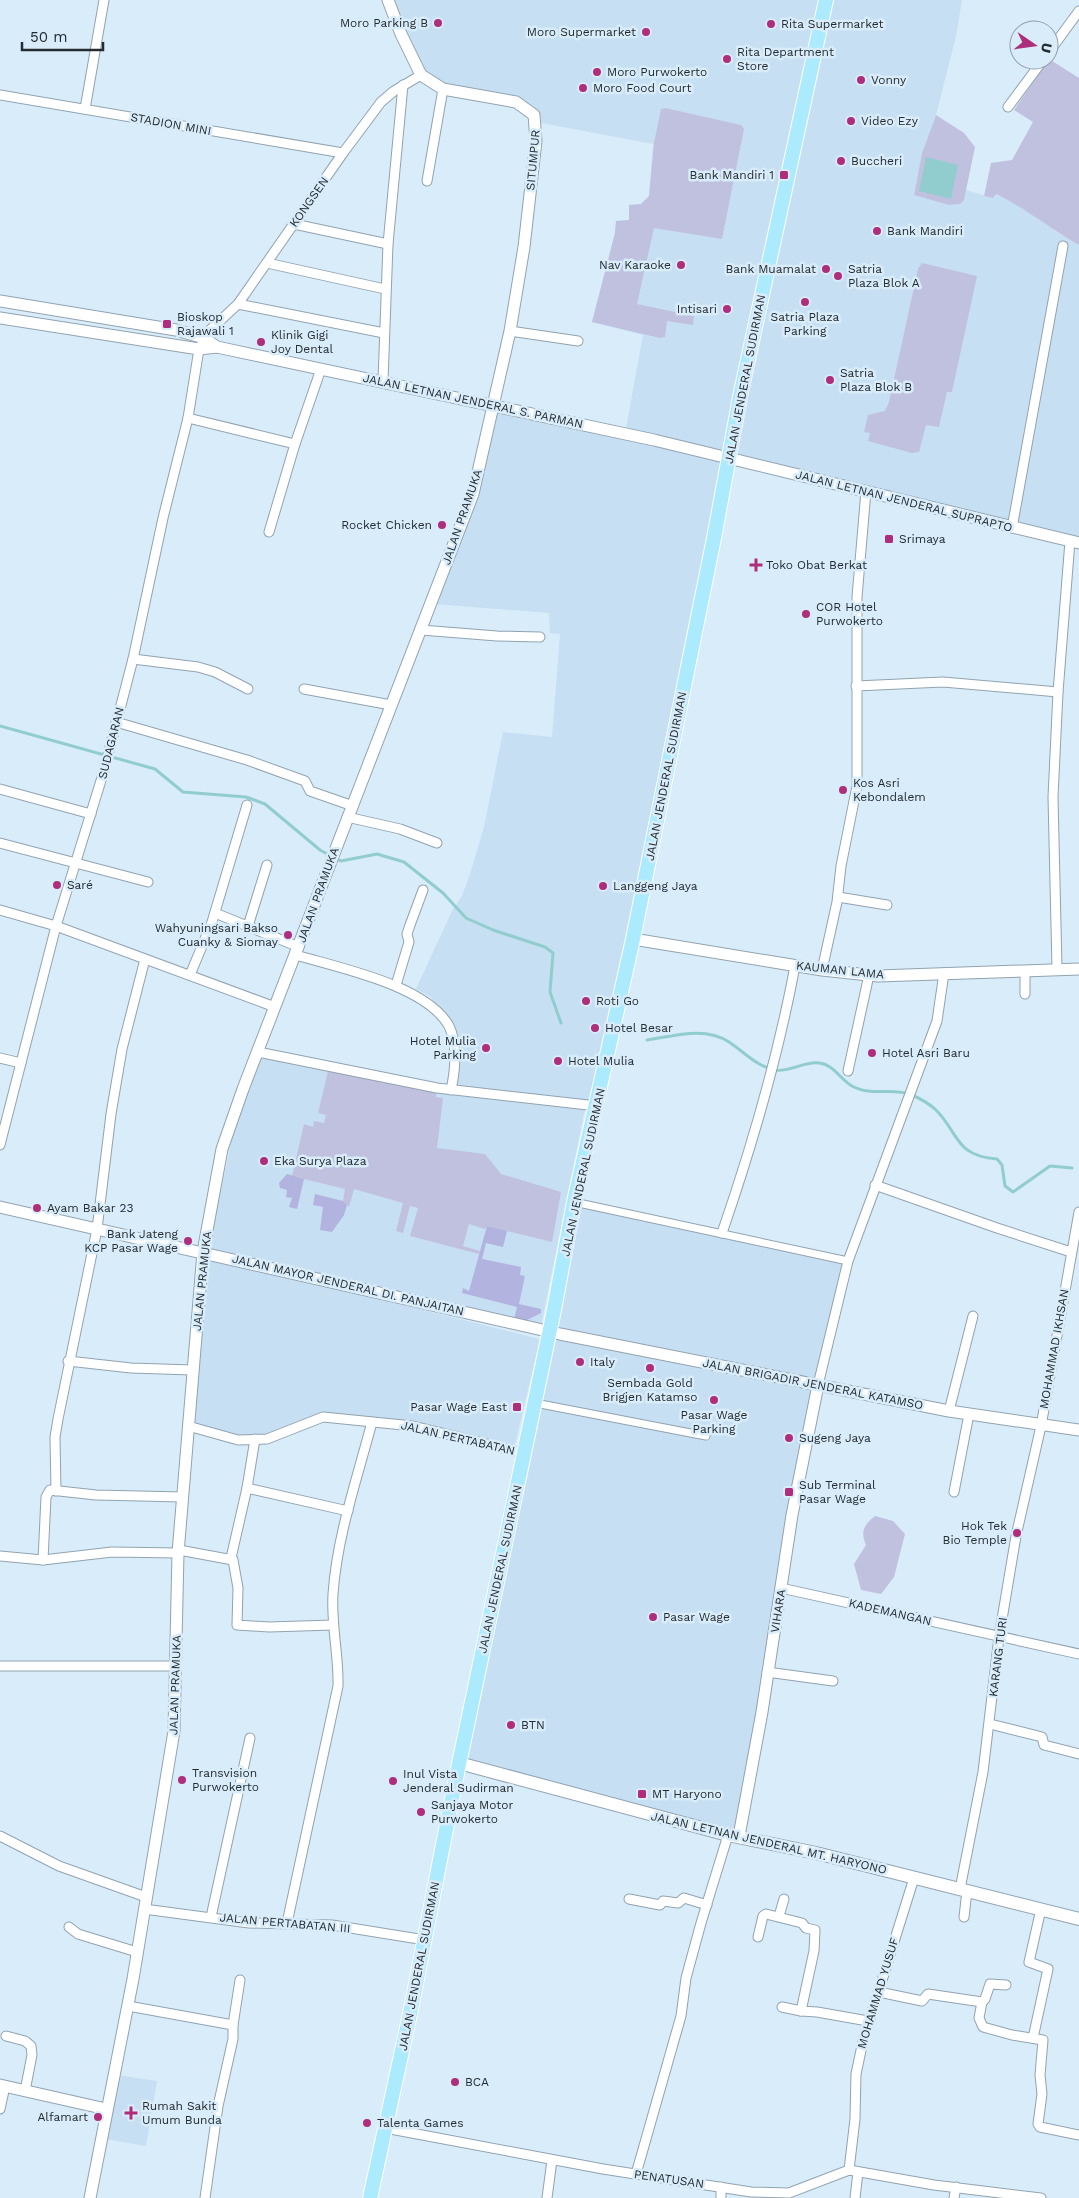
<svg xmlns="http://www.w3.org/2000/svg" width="1079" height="2198" font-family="'Work Sans',sans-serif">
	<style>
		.built { fill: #c6dff2; fill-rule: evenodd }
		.green { fill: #c0c1df }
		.forest { fill: #b2b3de }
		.water { fill: #91cdce }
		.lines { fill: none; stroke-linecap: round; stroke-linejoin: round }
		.stream { stroke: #91cdce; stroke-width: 3 }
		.pedestrian-casing { stroke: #91a3b0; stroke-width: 9 }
		.minor-casing { stroke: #91a3b0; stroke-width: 11 }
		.tertiary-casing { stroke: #91a3b0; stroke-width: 13 }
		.secondary-casing { stroke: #91a3b0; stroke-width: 14 }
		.primary-casing { stroke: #fff; stroke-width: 16 }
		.pedestrian { stroke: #fff; stroke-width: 7 }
		.minor { stroke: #fff; stroke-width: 9 }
		.tertiary { stroke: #fff; stroke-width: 11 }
		.secondary { stroke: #fff; stroke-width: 12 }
		.primary { stroke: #acebfe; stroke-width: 14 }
		.poi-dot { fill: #ae2e7b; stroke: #d9ecfa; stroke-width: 2 }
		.labels { text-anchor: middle; stroke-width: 5; stroke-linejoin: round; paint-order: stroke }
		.poi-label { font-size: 12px; fill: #252c31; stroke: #d9ecfa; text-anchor: start }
		.street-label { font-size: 12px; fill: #252c31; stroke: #d9ecfa }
	</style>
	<rect width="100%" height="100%" fill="#d9ecfa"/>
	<g class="built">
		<path d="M388 0H962L956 36 936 115 922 153 914 195 956 205 964 200 966 190 993 198 996 194 1017 204 1039 217 1055 231 1079 245V542L728 459 600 1106 586 1104 541 1326 208 1253 238 1109 258 1052 451 1090 456 1037 431 997 416 989 452 911 462 896 471 871 484 827 503 732 552 737 560 634 550 633 549 613 434 604 494 406 625 434 643 335 592 322 615 233 616 221 629 220V205L641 204 649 196 653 144 536 122 516 102 443 89 421 75ZM976 276 952 392 947 391 939 427 926 424Z"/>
		<polygon points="580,1199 729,1233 849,1257 812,1388 743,1376 811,1390 782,1588 738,1835 463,1762"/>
		<polygon points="205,1256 540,1339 514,1449 413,1426 323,1416 267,1440 238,1440 189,1426"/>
		<polygon points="117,2075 157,2081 146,2146 106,2139"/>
	</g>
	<g class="green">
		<path d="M1049 59 1079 78V245C1050 229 1026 208 996 194L993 198 984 196 991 163 1012 160 1033 122 1014 110Z"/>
		<polygon points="665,108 741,125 744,129 722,239 654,228 637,304 694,316 693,325 667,321 665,337 660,338 592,322 615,233 616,221 629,220 629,205 641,204 649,196 654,143 661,109"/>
		<polygon points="936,115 964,133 975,147 964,200 960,204 949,205 914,195 922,153"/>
		<polygon points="922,263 977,276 952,392 947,392 939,427 926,425 919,452 912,453 868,441 870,433 864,432 868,415 885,411 889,402 918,269"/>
		<polygon points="329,1067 437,1089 436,1097 443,1098 437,1148 485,1154 501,1174 561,1192 552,1242 487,1226 485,1229 469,1224 463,1246 480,1251 479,1254 410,1236 418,1208 410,1206 403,1233 396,1231 403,1203 354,1189 349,1207 343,1201 345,1189 292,1176 304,1124 313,1127 314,1121 324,1123 326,1115 318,1113"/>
		<path d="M875 1516 893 1521 905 1534 894 1577 881 1594 861 1590 854 1564 866 1545C860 1531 864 1525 875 1516Z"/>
	</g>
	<g class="forest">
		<polygon points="287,1174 304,1179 297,1209 289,1207 292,1198 286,1197 287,1190 280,1188 279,1183"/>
		<polygon points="315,1194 343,1201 347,1205 344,1215 332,1232 320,1230 323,1207 313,1205"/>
		<polygon points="487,1226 507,1231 503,1247 486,1243 482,1259 521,1267 520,1275 525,1276 519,1304 541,1309 541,1313 527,1320 514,1320 517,1307 462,1293 463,1288 469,1291"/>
	</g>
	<polygon class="water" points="926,157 958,165 951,199 919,191"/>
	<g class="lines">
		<g class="stream">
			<polyline points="0,726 155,769 183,792 246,797 265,804 320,850 329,855"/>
			<polyline points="335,858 341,861 377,854 404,862 443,893 466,918 493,930 545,947 553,953 550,992 561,1023"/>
			<path d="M647 1040C674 1036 705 1026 729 1042 744 1052 755 1065 774 1070 789 1073 804 1061 819 1063 833 1064 840 1079 852 1086 871 1097 893 1087 912 1095 919 1098 929 1104 935 1109 959 1132 954 1156 997 1159L1002 1165 1005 1186 1013 1192 1050 1166 1072 1168"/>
		</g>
		<g class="pedestrian-casing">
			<g id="pedestrian">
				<polyline points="574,1202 848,1261"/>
				<polyline points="535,1403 706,1436"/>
			</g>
		</g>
		<g class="minor-casing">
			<g id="minor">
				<polyline points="1049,52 1079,11"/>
				<polyline points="0,95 343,153"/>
				<polyline points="1008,107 1043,60"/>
				<polyline points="85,109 104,0"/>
				<polyline points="427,181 443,89"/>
				<polyline points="294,224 388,244"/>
				<polyline points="267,263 385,289"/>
				<polyline points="238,304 384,333"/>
				<polyline points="510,331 578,341"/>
				<polyline points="383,381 388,244 403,85"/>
				<polyline points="188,418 295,444"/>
				<polyline points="1012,528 1063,246"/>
				<polyline points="269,532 295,444 321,369"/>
				<polyline points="421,630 497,636 540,637"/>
				<polyline points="133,659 198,667 215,672 248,689"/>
				<polyline points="856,686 943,682 1058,692"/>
				<polyline points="304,689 391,705"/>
				<polyline points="116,722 247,760 305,781 310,791 353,806"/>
				<polyline points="0,789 91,814"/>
				<polyline points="347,817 400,829 437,843"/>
				<polyline points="0,843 148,882"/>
				<polyline points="838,897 887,905"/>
				<polyline points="0,910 56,926 275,1007"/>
				<polyline points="215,913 299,947"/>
				<polyline points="248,926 267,865"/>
				<path d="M296 955C339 968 426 985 449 1026 458 1045 455 1071 451 1090"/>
				<polyline points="1057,968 1053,797 1058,692 1070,541"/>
				<polyline points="822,970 837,902 841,866 857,786 857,597 866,491"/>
				<polyline points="1025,971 1025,994"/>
				<polyline points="190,975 212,922 247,805"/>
				<polyline points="396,985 409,942 407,934 410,925 423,890"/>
				<polyline points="258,1052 437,1088 597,1106"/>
				<polyline points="0,1058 21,1063"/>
				<polyline points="848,1071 869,975"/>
				<polyline points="0,1145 56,926 103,774 133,659 163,518 188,418 199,349 210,330 238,304 343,153 381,102 394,91 421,75"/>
				<polyline points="875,1185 997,1228 1071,1252"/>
				<path d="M722 1233C752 1146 778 1057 795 966"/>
				<polyline points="68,1361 131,1368 192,1370"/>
				<polyline points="818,1385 848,1261 937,1021 944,973"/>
				<polyline points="949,1411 973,1316"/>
				<polyline points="188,1426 238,1440 267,1439 323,1417 413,1426 524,1453"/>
				<polyline points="247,1488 348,1511"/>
				<polyline points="56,1491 55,1437 58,1419 97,1229 111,1114 122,1049 145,959"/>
				<polyline points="954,1492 969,1414"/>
				<polyline points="179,1550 233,1560 238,1588 237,1625 269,1627 333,1625"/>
				<polyline points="0,1556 43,1560 112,1552 178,1553"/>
				<polyline points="231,1558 247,1488 255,1439"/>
				<polyline points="43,1560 46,1497 50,1490 96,1495 183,1497"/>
				<polyline points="781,1588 1079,1654"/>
				<polyline points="0,1666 176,1666"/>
				<polyline points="767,1672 833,1681"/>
				<polyline points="990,1724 1042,1737 1044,1745 1079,1754"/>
				<polyline points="0,1836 59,1866 146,1897"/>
				<polyline points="960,1889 983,1772 999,1637 1016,1536 1041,1426 1079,1212"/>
				<polyline points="629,1899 660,1905 663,1901 678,1903 684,1898 707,1905"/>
				<polyline points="144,1909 249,1923 332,1925 425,1940"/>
				<polyline points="779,1916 784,1899"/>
				<polyline points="211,1917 250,1738"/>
				<polyline points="964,1917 967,1891"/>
				<path d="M287 1923 338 1686C339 1656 331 1626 333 1594 337 1536 357 1479 372 1422"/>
				<polyline points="69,1927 78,1934 137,1952"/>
				<polyline points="758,1937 763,1916 766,1914 802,1923 806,1928 815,1930 814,1951 801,2011 817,2012 868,2021"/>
				<polyline points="879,1992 922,2001 928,1994 982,2002 985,1999 990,1984 1006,1985"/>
				<polyline points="982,2002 979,2018 983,2027 1012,2035 1043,2040 1040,2075 1042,2094 1038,2124 1040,2127 1079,2135"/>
				<polyline points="128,2006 233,2025 233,2039 218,2106 205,2198"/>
				<polyline points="782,2007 801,2011"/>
				<polyline points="233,2025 240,1980"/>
				<polyline points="6,2036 25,2041 31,2046 32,2055 25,2091"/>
				<polyline points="1033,2038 1048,1969 1029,1962 1041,1909"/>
				<polyline points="0,2109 5,2086"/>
				<polyline points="385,2128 603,2169 751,2192 789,2193 849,2170 934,2185 1041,2198"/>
				<polyline points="849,2170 855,2119 856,2074 863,2041 914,1878"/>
				<polyline points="636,2174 681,2016 686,1978 701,1923 728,1835"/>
				<polyline points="721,2187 721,2198"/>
				<polyline points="547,2198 552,2160"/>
				<polyline points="855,2198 858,2172"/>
				<polyline points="954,2198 956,2187"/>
			</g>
		</g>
		<g class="tertiary-casing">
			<g id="tertiary">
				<polyline points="0,301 176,330 204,338 217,347"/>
				<polyline points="0,318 199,349 217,347 654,440 1079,543"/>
				<polyline points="633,939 822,970 878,976 1079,969"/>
				<polyline points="0,1207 560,1334 949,1411 1079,1430"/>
				<polyline points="739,1836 762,1712 792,1515 818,1385"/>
				<polyline points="0,2085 106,2109"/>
				<polyline points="90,2198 133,1979 174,1731 178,1553 203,1252 222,1149 243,1089 473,494 510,331 524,247 536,141 534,115 516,102 443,89 421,75 401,34 388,0"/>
			</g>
		</g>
		<g class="secondary-casing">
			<polyline id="secondary" points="459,1763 728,1835 816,1853 1079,1919"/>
		</g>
		<g class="primary-casing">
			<polyline id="primary" points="370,2198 410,2014 455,1783 554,1310 574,1202 633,939 714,538 741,392 826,0"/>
		</g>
		<use href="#pedestrian" class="pedestrian"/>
		<use href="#minor" class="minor"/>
		<use href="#tertiary" class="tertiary"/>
		<use href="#secondary" class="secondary"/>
		<use href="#primary" class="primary"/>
	</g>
	<g class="poi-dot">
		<circle cx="438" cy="23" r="5"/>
		<circle cx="771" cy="24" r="5"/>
		<circle cx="646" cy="32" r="5"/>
		<circle cx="727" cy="59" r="5"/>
		<circle cx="597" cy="72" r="5"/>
		<circle cx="861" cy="80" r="5"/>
		<circle cx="583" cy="88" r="5"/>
		<circle cx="851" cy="121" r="5"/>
		<circle cx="841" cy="161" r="5"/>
		<rect x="779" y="170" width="10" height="10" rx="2.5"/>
		<circle cx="877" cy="231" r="5"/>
		<circle cx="681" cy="265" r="5"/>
		<circle cx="826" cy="269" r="5"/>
		<circle cx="838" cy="276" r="5"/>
		<circle cx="805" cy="302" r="5"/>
		<circle cx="727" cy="309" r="5"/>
		<rect x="162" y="319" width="10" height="10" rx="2.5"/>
		<circle cx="261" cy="342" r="5"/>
		<circle cx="830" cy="380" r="5"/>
		<circle cx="442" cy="525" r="5"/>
		<rect x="884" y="534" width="10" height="10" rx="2.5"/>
		<path d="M753.5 557.5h5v5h5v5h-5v5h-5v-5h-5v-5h5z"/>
		<circle cx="806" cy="614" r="5"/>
		<circle cx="843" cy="790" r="5"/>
		<circle cx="57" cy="885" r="5"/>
		<circle cx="603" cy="886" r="5"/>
		<circle cx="288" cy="935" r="5"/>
		<circle cx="586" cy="1001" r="5"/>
		<circle cx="595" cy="1028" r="5"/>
		<circle cx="486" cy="1048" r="5"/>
		<circle cx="872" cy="1053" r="5"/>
		<circle cx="558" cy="1061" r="5"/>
		<circle cx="264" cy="1161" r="5"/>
		<circle cx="37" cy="1208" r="5"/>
		<circle cx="188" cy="1241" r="5"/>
		<circle cx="580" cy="1362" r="5"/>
		<circle cx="650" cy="1368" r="5"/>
		<circle cx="714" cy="1400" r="5"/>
		<rect x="512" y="1402" width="10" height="10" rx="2.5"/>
		<circle cx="789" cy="1438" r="5"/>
		<rect x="784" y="1487" width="10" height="10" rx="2.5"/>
		<circle cx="1017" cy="1533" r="5"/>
		<circle cx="653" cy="1617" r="5"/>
		<circle cx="511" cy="1725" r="5"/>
		<circle cx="182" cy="1780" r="5"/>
		<circle cx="393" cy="1781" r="5"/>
		<rect x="637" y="1789" width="10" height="10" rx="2.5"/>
		<circle cx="421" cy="1812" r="5"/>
		<circle cx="455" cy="2082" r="5"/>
		<path d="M128.5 2105.5h5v5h5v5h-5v5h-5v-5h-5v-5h5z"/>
		<circle cx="98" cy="2117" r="5"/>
		<circle cx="367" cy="2123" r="5"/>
	</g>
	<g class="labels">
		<g class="poi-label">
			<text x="428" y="27" text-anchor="end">Moro Parking B</text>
			<text x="781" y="28">Rita Supermarket</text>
			<text x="636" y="36" text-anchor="end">Moro Supermarket</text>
			<text x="737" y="56">Rita Department<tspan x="737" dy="14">Store</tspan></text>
			<text x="607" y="76">Moro Purwokerto</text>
			<text x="871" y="84">Vonny</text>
			<text x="593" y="92">Moro Food Court</text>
			<text x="861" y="125">Video Ezy</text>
			<text x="851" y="165">Buccheri</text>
			<text x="774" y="179" text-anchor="end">Bank Mandiri 1</text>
			<text x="887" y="235">Bank Mandiri</text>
			<text x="671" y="269" text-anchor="end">Nav Karaoke</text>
			<text x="816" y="273" text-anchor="end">Bank Muamalat</text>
			<text x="848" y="273">Satria<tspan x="848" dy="14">Plaza Blok A</tspan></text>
			<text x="717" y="313" text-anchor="end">Intisari</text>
			<text x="177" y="321">Bioskop<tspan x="177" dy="14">Rajawali 1</tspan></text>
			<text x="805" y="321" text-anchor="middle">Satria Plaza<tspan x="805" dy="14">Parking</tspan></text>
			<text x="271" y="339">Klinik Gigi<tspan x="271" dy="14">Joy Dental</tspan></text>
			<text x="840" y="377">Satria<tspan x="840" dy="14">Plaza Blok B</tspan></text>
			<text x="432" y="529" text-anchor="end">Rocket Chicken</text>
			<text x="899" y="543">Srimaya</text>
			<text x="766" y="569">Toko Obat Berkat</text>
			<text x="816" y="611">COR Hotel<tspan x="816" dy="14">Purwokerto</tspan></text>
			<text x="853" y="787">Kos Asri<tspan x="853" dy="14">Kebondalem</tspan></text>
			<text x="67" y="889">Saré</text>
			<text x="613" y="890">Langgeng Jaya</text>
			<text x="278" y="932" text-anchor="end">Wahyuningsari Bakso<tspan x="278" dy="14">Cuanky &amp; Siomay</tspan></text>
			<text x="596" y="1005">Roti Go</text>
			<text x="605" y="1032">Hotel Besar</text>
			<text x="476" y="1045" text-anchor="end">Hotel Mulia<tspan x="476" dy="14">Parking</tspan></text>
			<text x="882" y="1057">Hotel Asri Baru</text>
			<text x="568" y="1065">Hotel Mulia</text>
			<text x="274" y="1165">Eka Surya Plaza</text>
			<text x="47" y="1212">Ayam Bakar 23</text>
			<text x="178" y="1238" text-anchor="end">Bank Jateng<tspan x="178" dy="14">KCP Pasar Wage</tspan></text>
			<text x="590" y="1366">Italy</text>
			<text x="650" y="1387" text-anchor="middle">Sembada Gold<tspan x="650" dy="14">Brigjen Katamso</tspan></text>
			<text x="507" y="1411" text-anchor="end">Pasar Wage East</text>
			<text x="714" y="1419" text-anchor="middle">Pasar Wage<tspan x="714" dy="14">Parking</tspan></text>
			<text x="799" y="1442">Sugeng Jaya</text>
			<text x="799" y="1489">Sub Terminal<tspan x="799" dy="14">Pasar Wage</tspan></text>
			<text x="1007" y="1530" text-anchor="end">Hok Tek<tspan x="1007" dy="14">Bio Temple</tspan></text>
			<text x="663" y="1621">Pasar Wage</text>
			<text x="521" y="1729">BTN</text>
			<text x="192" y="1777">Transvision<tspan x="192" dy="14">Purwokerto</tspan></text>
			<text x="403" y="1778">Inul Vista<tspan x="403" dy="14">Jenderal Sudirman</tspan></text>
			<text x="652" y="1798">MT Haryono</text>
			<text x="431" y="1809">Sanjaya Motor<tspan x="431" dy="14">Purwokerto</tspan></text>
			<text x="465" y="2086">BCA</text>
			<text x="142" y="2110">Rumah Sakit<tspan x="142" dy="14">Umum Bunda</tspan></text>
			<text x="88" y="2121" text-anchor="end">Alfamart</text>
			<text x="377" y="2127">Talenta Games</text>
		</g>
		<g class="street-label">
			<text transform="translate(171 124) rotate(10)" y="4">STADION MINI</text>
			<text transform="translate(533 160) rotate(-85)" y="4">SITUMPUR</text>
			<text transform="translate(309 202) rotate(-55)" y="4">KONGSEN</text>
			<text transform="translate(745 379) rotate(-79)" y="4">JALAN JENDERAL SUDIRMAN</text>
			<text transform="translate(473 401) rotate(12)" y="4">JALAN LETNAN JENDERAL S. PARMAN</text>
			<text transform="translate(904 501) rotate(14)" y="4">JALAN LETNAN JENDERAL SUPRAPTO</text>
			<text transform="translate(462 517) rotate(-71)" y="4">JALAN PRAMUKA</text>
			<text transform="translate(111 743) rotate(-76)" y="4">SUDAGARAN</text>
			<text transform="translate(666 776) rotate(-79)" y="4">JALAN JENDERAL SUDIRMAN</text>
			<text transform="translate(318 895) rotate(-70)" y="4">JALAN PRAMUKA</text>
			<text transform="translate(840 970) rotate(6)" y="4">KAUMAN LAMA</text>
			<text transform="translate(583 1172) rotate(-78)" y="4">JALAN JENDERAL SUDIRMAN</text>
			<text transform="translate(202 1281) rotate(-84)" y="4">JALAN PRAMUKA</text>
			<text transform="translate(348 1285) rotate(13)" y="4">JALAN MAYOR JENDERAL DI. PANJAITAN</text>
			<text transform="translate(1054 1349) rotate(-80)" y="4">MOHAMMAD IKHSAN</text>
			<text transform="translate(813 1384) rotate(11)" y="4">JALAN BRIGADIR JENDERAL KATAMSO</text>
			<text transform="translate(458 1438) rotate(13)" y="4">JALAN PERTABATAN</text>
			<text transform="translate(500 1569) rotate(-78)" y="4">JALAN JENDERAL SUDIRMAN</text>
			<text transform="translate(778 1611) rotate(-81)" y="4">VIHARA</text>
			<text transform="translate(890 1612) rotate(13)" y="4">KADEMANGAN</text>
			<text transform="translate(998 1657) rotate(-83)" y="4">KARANG TURI</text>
			<text transform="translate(175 1685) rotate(-88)" y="4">JALAN PRAMUKA</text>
			<text transform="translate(769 1843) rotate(13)" y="4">JALAN LETNAN JENDERAL MT. HARYONO</text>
			<text transform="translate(285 1923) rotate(5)" y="4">JALAN PERTABATAN III</text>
			<text transform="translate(419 1966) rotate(-79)" y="4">JALAN JENDERAL SUDIRMAN</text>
			<text transform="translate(878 1993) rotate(-73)" y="4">MOHAMMAD YUSUF</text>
			<text transform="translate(669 2179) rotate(8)" y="4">PENATUSAN</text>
		</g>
	</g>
	<g transform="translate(1034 45) rotate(103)"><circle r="24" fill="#d9ecfa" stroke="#919faa"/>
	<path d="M0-4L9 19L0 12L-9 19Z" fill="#ae2e7b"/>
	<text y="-8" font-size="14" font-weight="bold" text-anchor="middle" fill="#252c31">U</text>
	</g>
	<path d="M22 42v8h81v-8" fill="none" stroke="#252c31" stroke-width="2.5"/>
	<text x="30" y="42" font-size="15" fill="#252c31" stroke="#d9ecfa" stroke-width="4" paint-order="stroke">50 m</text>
</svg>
